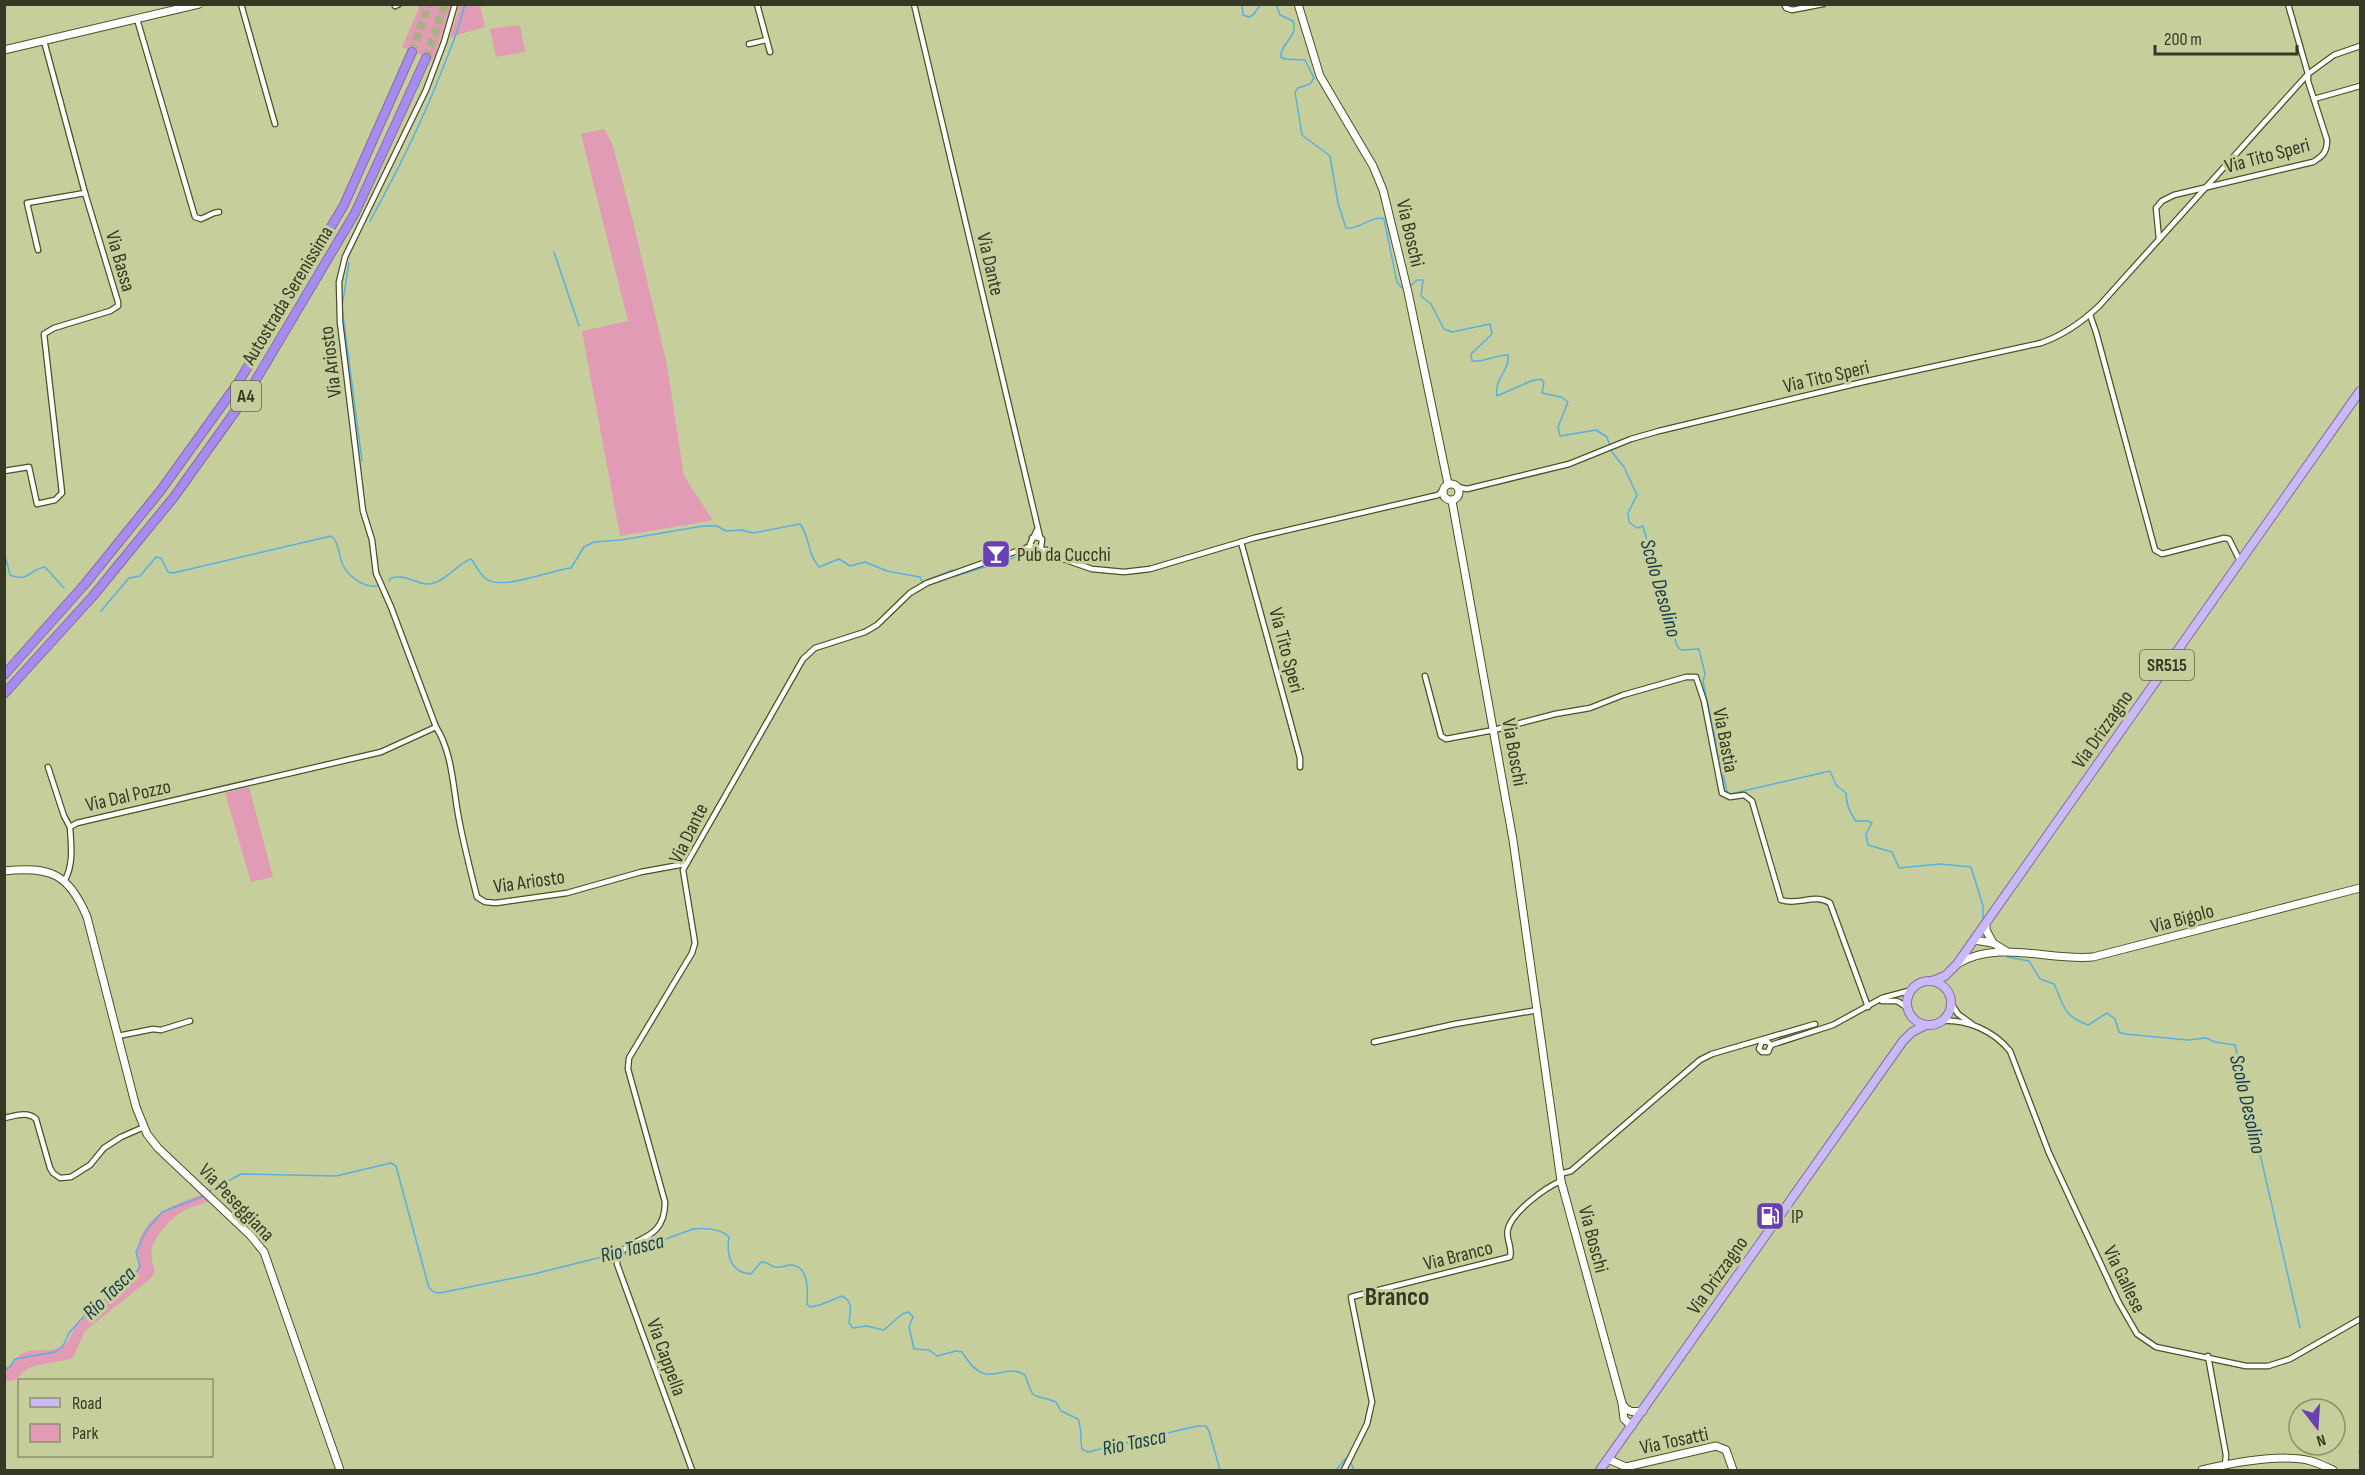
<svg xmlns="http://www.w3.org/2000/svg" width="2365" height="1475" font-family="'Sofia Sans Condensed',sans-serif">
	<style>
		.green { fill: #e29bb5 }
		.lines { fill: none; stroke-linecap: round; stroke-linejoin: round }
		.stream { stroke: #57b0e3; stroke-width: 1.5 }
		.highway-tunnel { stroke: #a9b184; stroke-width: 8; stroke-dasharray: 8 4; stroke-linecap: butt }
		.street-casing { stroke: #4c5224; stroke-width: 7 }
		.secondary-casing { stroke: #4c5224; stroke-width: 9 }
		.primary-casing { stroke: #806ea7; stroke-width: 10 }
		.highway-casing { stroke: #806ea7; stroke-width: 10 }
		.street { stroke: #fff; stroke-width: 4.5 }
		.secondary { stroke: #fff; stroke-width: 7 }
		.primary { stroke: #cbb9f5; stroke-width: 8 }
		.highway { stroke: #a88bee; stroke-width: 8 }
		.labels { text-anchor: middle; stroke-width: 6; stroke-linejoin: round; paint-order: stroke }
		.shield { fill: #c6cf9c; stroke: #606648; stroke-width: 1.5 }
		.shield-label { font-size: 18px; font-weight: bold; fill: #353924 }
		.street-label { font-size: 20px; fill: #353924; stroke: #c6cf9c }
		.poi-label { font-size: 20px; fill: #353924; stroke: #c6cf9c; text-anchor: start }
		.water-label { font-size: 21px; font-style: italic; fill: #143b50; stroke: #c6cf9c }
		.district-label { font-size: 26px; font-weight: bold; fill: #353924; stroke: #c6cf9c }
	</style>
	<rect width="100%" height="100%" fill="#c6cf9c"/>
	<g class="green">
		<polygon points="460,4 480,5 485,27 450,37"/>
		<polygon points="418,5 452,5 433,60 402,47 419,8"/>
		<polygon points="520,25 525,52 496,57 490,29"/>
		<polygon points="604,129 612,143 632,217 667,365 684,476 712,519 710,521 620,536 582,331 628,321 581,134"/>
		<polygon points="249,787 273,877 251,882 225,793"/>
		<path d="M207 1193 213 1199C205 1204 196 1205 187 1209 172 1216 157 1233 152 1248 150 1256 153 1264 155 1271L151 1278 85 1331 73 1358C61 1362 36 1364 29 1368 18 1373 21 1382 5 1381V1367H9C26 1340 41 1357 63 1346 70 1342 73 1328 78 1322L137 1273C141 1263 135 1256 138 1245 146 1213 179 1202 207 1193Z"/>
	</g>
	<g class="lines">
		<g class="stream">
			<polyline points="1242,4 1243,15 1249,17 1253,15 1261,4"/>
			<path d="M1276 4 1280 15 1293 21C1299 37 1280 43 1281 57L1285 59 1305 60 1314 78 1310 84 1298 88 1295 92 1302 135 1330 156 1338 203 1346 228C1360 230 1371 215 1384 219L1397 282 1401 287 1405 288"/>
			<path d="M370 221C397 172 422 123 442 70 451 49 459 27 465 4"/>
			<polyline points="554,252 579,326"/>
			<polyline points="349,263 342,307 362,461"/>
			<path d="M1409 287 1417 280H1423L1421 296 1431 304 1444 329 1452 332 1490 324 1492 334 1471 354 1472 361C1483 363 1495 355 1508 355 1510 371 1494 378 1497 396L1531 381 1541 379 1544 383 1542 393 1561 397 1568 402 1558 427 1560 436 1596 430 1607 437 1612 452 1624 467 1637 495 1628 513 1629 522 1637 528 1643 526 1677 646 1681 650 1699 649 1705 674 1703 682 1727 792"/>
			<path d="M4 551 10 575C29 583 29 569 45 567L64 588"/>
			<polyline points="956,576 1032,552 1054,560"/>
			<path d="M389 581 391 578C410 573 419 588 434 583 448 579 457 564 471 559 476 565 479 573 485 578 500 592 551 570 571 568L584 547 594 542 621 540 703 526H717L726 531 742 530 753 533 800 524C810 536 807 554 819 567L839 559 850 566 865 562 887 571 920 577 922 582 953 570"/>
			<path d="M101 611 129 578 140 576 156 557 161 558 168 572 173 573 331 536C339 542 338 553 342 563 347 576 364 588 377 586"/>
			<path d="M1730 794 1830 771 1836 785 1846 793C1846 804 1849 812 1856 821H1868L1872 823 1866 834 1868 845 1892 852 1899 868 1940 864 1971 867 1983 906V920"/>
			<path d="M2007 957 2029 961 2040 979 2054 984C2065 1007 2062 1015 2088 1025L2107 1013 2115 1019 2119 1032 2125 1034 2188 1040 2206 1038 2215 1042 2235 1045 2300 1328"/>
			<polyline points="208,1192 241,1174 336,1176 391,1163 396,1166 429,1288 434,1292 440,1293 534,1274 618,1253"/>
			<path d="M622 1255 693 1229C705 1228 720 1228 729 1237 726 1255 731 1273 751 1274L761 1262C768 1262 769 1265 775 1267 780 1268 784 1266 789 1265 809 1264 808 1290 807 1304L810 1307 820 1305 842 1296C854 1302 850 1312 849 1323L853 1328 866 1326 884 1330 902 1314 909 1312 913 1317 909 1327 914 1349 929 1350 937 1356 956 1351 962 1352C988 1395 1001 1360 1025 1375 1035 1404 1031 1392 1056 1402L1061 1411 1078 1419C1082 1429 1080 1439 1082 1449L1088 1452 1197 1426H1206L1209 1431 1220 1470"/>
			<polyline points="4,1370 10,1367 15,1359 55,1352 63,1346 69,1333 84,1316 132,1277 140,1267 136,1252 146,1231 162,1212 204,1196"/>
			<polyline points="2359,1453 2360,1447"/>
			<polyline points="1351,1463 1354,1470"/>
			<polyline points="1336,1470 1345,1459 1347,1460"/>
		</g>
		<g class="highway-tunnel">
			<polyline points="412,52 429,4"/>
			<polyline points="426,58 445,4"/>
		</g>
		<g class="street-casing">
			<g id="street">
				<polyline points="241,4 275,124"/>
				<polyline points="757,4 770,52"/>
				<polyline points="914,4 1040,537"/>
				<polyline points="1784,4 1786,8 1792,10 1823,4"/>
				<polyline points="395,6 399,4"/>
				<polyline points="137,19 195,217 201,219 214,213 219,212"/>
				<polyline points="749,44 766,40"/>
				<polyline points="2314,99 2360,86"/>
				<path d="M2159 239 2156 208 2162 201 2174 195 2313 162C2323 156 2327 152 2327 140L2308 81V74L2288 4"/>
				<polyline points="38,250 27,203 85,193"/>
				<polyline points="2090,315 2096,332 2155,550 2162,554 2224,538 2229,539 2240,561"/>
				<polyline points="4,471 29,467 37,504 55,500 62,493 44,334 54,328 110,311 118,306 118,302 85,193 44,41"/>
				<path d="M1458 487 1467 489 1569 464 1631 439 1659 431 1863 382 2041 343C2064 335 2081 323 2099 306L2308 74 2334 55 2360 46"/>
				<polyline points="1032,538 1036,537 1042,539 1041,548 1034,549 1030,544 1037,530"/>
				<polyline points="1241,542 1289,717 1300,758 1300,767"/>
				<polyline points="1038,550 1047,550 1063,559 1092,569 1124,572 1150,569 1254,538 1438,495 1443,490"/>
				<path d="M1425 676 1441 736 1446 739 1494 730 1555 714 1590 708 1623 695 1686 677H1696L1704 701 1722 793 1730 797 1744 795 1752 801 1781 900C1798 906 1814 893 1830 903L1868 1007"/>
				<polyline points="436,727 391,607 376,573 372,540 363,511 340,322 339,282 345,257 426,90 444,42 455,4"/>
				<polyline points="48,767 64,816 70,827"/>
				<path d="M65 880C74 863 71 845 70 827L77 823 381 752 436 727C452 752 453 786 458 814 463 842 470 869 477 897L485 902 496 903 567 893 641 872 685 864"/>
				<polyline points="1882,1001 1897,1001 1908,1008"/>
				<polyline points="1951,1003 1958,1014 1972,1024"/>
				<path d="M1942 1021C1967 1019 1994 1031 2010 1051L2049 1153 2118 1301 2137 1334 2156 1347 2246 1366H2268L2290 1359 2360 1319"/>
				<polyline points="118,1036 153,1029 161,1030 190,1021"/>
				<polyline points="1374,1042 1455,1024 1538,1010"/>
				<polyline points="1771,1045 1768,1052 1762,1052 1759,1049 1762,1041 1768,1042 1771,1045 1833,1025 1882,998 1912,990"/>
				<path d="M4 1118C15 1116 27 1111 36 1119L50 1168 53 1173 60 1178 71 1177 90 1165 104 1148 121 1137 144 1127"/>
				<polyline points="1560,1174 1571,1171 1700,1060 1712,1054 1815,1024"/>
				<polyline points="2208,1356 2226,1455 2225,1465"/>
				<path d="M692 1470 617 1264C620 1233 665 1249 665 1202L628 1069 629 1058 692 953 695 943 683 870 803 659 815 648 865 632 877 625 910 593 927 583 1031 546"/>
				<path d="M1344 1470 1367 1424 1372 1402 1351 1297 1510 1257C1513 1246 1505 1239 1508 1229 1512 1212 1546 1187 1561 1181"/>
			</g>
		</g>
		<g class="secondary-casing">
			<g id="secondary">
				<polyline points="1298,4 1320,76 1373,166 1383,190 1408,292 1448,484"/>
				<polyline points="4,50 199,4"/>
				<circle cx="1451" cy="492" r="8"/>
				<polyline points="1452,501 1513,840 1561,1181 1622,1403 1624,1419 1632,1426"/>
				<path d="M4 871C51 866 69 874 87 917L136 1107 147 1134 158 1148 250 1235 264 1252 340 1470"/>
				<polyline points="1986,923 1986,930 1993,943"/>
				<polyline points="1974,940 1993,943 2006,951"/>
				<path d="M1957 964C1998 939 2048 961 2093 957L2360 888"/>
				<path d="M1623 1405C1628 1413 1634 1412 1643 1411"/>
				<polyline points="1608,1459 1626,1467 1716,1446 1726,1450 1733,1470"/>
				<path d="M2202 1470C2232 1463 2281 1453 2311 1461 2318 1463 2326 1467 2333 1470"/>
			</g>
		</g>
		<g class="primary-casing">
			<g id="primary">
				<polyline points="1932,981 1945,976 1957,964 2360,391"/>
				<circle cx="1929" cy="1003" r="22"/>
				<polyline points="1600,1470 1903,1041 1912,1032 1926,1025"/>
			</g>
		</g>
		<g class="highway-casing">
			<g id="highway">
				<polyline points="4,675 85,584 161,490 238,383 344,205 412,52"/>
				<polyline points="4,694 93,596 174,497 247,395 355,213 426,58"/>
			</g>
		</g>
		<use href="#street" class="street"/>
		<use href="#secondary" class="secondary"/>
		<use href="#primary" class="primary"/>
		<use href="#highway" class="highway"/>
	</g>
	<defs>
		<g id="bar-square" transform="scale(1.5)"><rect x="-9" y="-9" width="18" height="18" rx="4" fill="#6a3eb6" stroke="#c6cf9c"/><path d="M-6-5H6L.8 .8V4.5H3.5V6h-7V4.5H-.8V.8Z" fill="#fff"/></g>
		<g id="fuel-square" transform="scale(1.5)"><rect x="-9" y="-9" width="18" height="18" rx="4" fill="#6a3eb6" stroke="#c6cf9c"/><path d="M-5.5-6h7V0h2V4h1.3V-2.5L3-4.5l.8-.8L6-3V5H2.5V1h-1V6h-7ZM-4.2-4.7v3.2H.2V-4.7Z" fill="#fff"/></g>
	</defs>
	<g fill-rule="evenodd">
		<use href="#bar-square" x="996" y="554"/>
		<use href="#fuel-square" x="1770" y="1216"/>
	</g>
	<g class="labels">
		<g class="shield">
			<rect x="231" y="381" width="30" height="30" rx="4.5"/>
			<rect x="2140" y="650" width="54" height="30" rx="4.5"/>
		</g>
		<g class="shield-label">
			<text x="246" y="402">A4</text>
			<text x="2167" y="671">SR515</text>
		</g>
		<g class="street-label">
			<text transform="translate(2267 155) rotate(-15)" y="7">Via Tito Speri</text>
			<text transform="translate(1411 233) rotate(77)" y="7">Via Boschi</text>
			<text transform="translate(121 261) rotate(74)" y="7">Via Bassa</text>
			<text transform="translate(991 264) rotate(77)" y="7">Via Dante</text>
			<text transform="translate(287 295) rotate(-59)" y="7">Autostrada Serenissima</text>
			<text transform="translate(330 362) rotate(-97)" y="7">Via Ariosto</text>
			<text transform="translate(1826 376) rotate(-13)" y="7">Via Tito Speri</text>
			<text transform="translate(1287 650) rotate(75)" y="7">Via Tito Speri</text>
			<text transform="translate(2102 729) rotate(-55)" y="7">Via Drizzagno</text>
			<text transform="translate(1726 740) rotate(79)" y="7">Via Bastia</text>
			<text transform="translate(1515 752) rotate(80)" y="7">Via Boschi</text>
			<text transform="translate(128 795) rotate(-13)" y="7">Via Dal Pozzo</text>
			<text transform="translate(688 833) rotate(-64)" y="7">Via Dante</text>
			<text transform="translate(529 881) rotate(-8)" y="7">Via Ariosto</text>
			<text transform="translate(2182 918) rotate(-15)" y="7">Via Bigolo</text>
			<text transform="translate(237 1202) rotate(46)" y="7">Via Peseggiana</text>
			<text transform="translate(1594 1239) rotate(75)" y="7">Via Boschi</text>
			<text transform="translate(1458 1255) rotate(-14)" y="7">Via Branco</text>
			<text transform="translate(1717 1275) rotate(-55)" y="7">Via Drizzagno</text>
			<text transform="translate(2125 1279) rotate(64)" y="7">Via Gallese</text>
			<text transform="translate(667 1357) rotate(70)" y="7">Via Cappella</text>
			<text transform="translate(1674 1440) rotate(-12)" y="7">Via Tosatti</text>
		</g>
		<g class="poi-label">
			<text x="1017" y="561">Pub da Cucchi</text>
			<text x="1791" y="1223">IP</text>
		</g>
		<g class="water-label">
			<text transform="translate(1661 588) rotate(74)" y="7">Scolo Desolino</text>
			<text transform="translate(2248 1104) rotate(77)" y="7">Scolo Desolino</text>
			<text transform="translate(632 1248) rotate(-14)" y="7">Rio Tasca</text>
			<text transform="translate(109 1293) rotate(-45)" y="7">Rio Tasca</text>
			<text transform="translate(1134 1442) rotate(-12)" y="7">Rio Tasca</text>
		</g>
		<g class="district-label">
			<text x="1397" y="1305">Branco</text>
		</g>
	</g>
	<rect width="2365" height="1475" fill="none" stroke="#353924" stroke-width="12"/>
	<rect x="18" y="1379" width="195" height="78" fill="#c6cf9c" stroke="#8c936c" stroke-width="1.5"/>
	<rect x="30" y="1398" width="30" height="9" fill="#cbb9f5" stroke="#8c936c" stroke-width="1.5"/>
	<text x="72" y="1409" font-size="18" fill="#353924">Road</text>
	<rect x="30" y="1424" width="30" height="18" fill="#e29bb5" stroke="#8c936c" stroke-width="1.5"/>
	<text x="72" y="1439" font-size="18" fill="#353924">Park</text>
	<g transform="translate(2317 1427) rotate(163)"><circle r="28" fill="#c6cf9c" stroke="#8c936c" stroke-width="1.5"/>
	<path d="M0-4.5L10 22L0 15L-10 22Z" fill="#6a3eb6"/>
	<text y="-9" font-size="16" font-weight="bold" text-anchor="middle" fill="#353924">N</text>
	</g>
	<path d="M2155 45v9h142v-9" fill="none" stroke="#353924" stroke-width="3"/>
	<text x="2164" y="45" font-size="18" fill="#353924" stroke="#c6cf9c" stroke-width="4.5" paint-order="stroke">200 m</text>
</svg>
